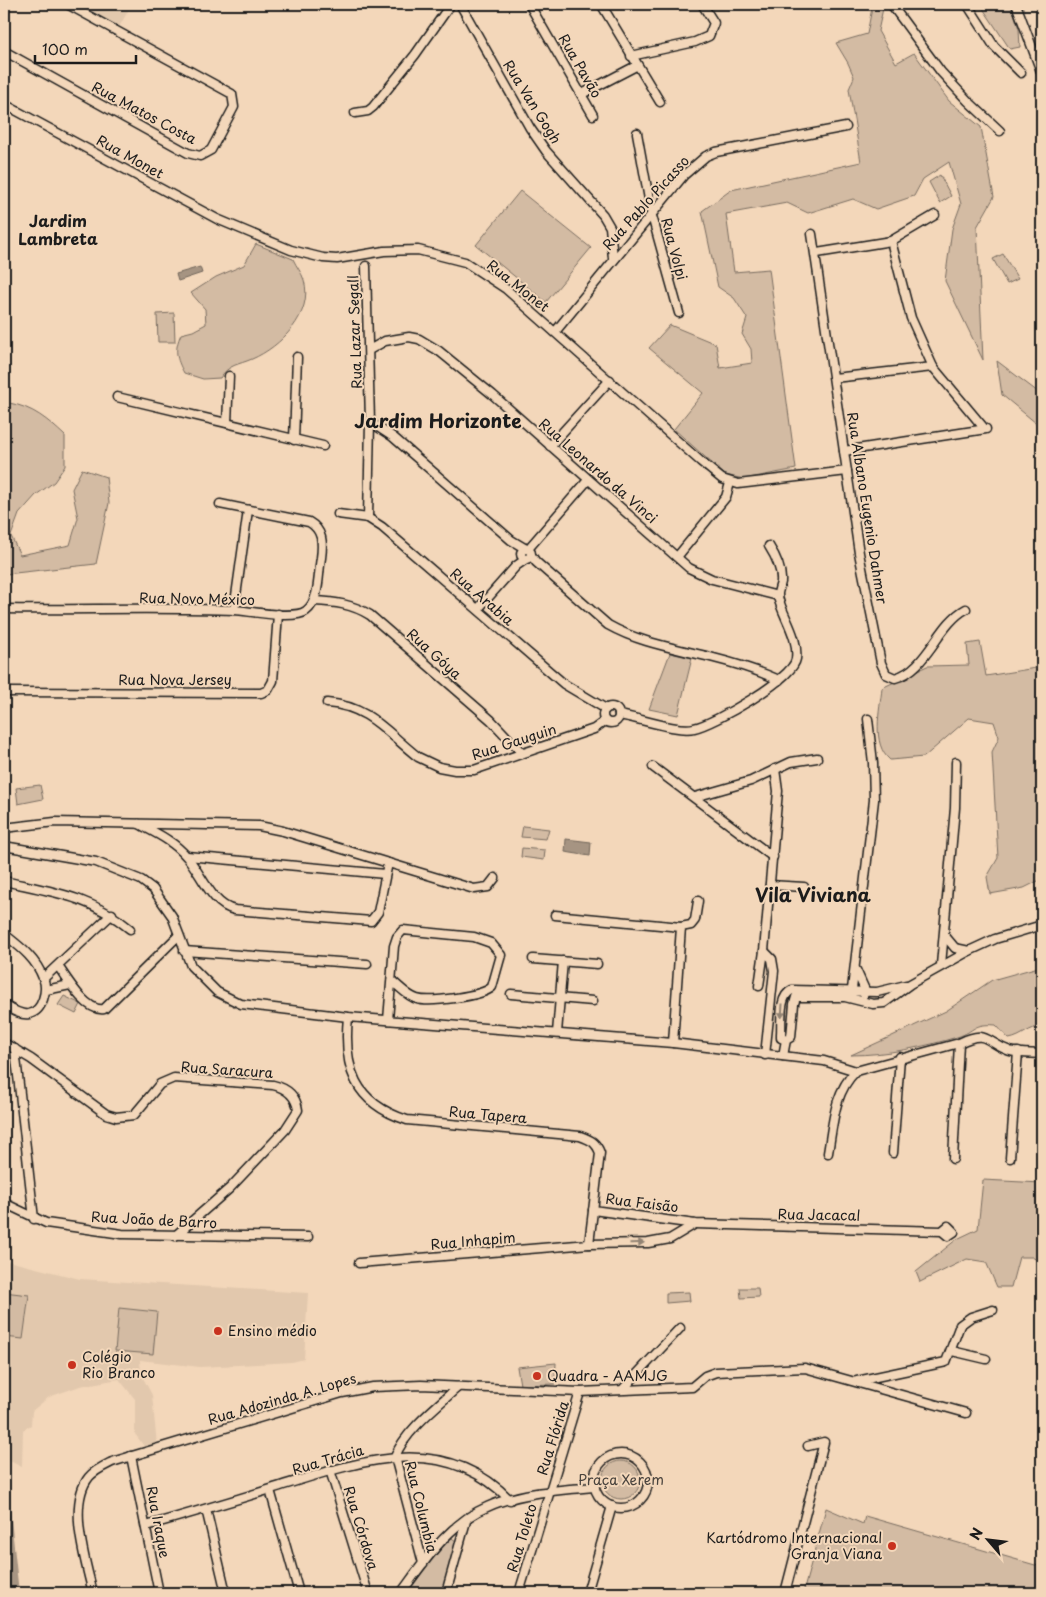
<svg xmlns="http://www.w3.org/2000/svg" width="1046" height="1597" font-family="'Playpen Sans',sans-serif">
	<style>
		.built { fill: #e2c8ad }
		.green { fill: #d3bba3; stroke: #786c60 }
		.water { fill: #a69482; stroke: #6f6459 }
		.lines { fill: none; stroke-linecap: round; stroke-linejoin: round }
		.river { stroke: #a69482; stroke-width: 12 }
		.minor-casing { stroke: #1c1c1c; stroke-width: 11 }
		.minor { stroke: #f3d7ba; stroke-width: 8 }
		.oneway { fill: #928373 }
		.poi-dot { fill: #c8321e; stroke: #f3d7ba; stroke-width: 2 }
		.labels { text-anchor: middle; stroke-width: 4; stroke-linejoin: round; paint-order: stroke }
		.street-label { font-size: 14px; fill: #1c1c1c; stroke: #f3d7ba }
		.poi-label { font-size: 14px; fill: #1c1c1c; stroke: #f3d7ba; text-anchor: start }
		.park-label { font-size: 14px; fill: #4a443e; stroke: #f3d7ba }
		.quarter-label { font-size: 16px; font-weight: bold; fill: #1c1c1c; stroke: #f3d7ba }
		.district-label { font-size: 19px; font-weight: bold; fill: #1c1c1c; stroke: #f3d7ba }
	</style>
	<rect width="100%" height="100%" fill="#f3d7ba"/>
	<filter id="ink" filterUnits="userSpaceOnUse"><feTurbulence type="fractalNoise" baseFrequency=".02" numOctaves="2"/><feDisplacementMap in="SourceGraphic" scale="10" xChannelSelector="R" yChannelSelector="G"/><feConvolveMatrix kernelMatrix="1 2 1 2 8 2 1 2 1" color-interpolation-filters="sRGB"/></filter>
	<g filter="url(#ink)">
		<g class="built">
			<polygon points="78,4 132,4 119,27"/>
			<polygon points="4,1260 80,1279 308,1293 304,1359 292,1362 200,1367 140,1360 141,1374 152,1395 157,1445 146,1449 135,1434 135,1399 119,1379 80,1386 49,1397 32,1411 31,1425 23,1430 22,1467 4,1458"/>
		</g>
		<g class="green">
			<polygon points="869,4 884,4 878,31 896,63 914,53 949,101 981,127 994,197 977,227 983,360 945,281 952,229 961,204 949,162 923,179 914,196 876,209 853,199 808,213 787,203 726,214 734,272 769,269 796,469 744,479 725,475 674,429 703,393 649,348 670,325 716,344 720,368 752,363 751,349 742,334 747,318 734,298 718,287 702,211 731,190 861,162 849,89 854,77 848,63 836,43 867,34 872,8"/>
			<polygon points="980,4 1011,4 1019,29 1020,47 1010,49"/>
			<polygon points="940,175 951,196 940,203 929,182"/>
			<polygon points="520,191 591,248 546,302 476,245"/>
			<path d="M256 244 293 259C296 266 302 273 304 280 314 314 280 347 252 359 238 365 229 364 220 378L203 379 184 373C176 358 174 350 181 334L193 331 206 324 205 309 191 293 216 277 244 265Z"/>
			<polygon points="1003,254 1018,279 1007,284 993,259"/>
			<polygon points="174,313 175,342 158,342 157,314"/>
			<polygon points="997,361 1042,395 1042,428 1002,395"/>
			<path d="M9 403C33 407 48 420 65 436V466L54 482 36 495 19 514 11 536 20 555 70 545 78 518 72 489 82 469 106 477 109 503 96 564 6 574 4 553V405Z"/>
			<path d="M980 642 986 676 1042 667V879L1024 888 990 894 987 877 998 858 992 752 999 737 994 722 969 718 924 757 890 760C871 744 880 710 882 688L927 666 969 665 967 644Z"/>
			<polygon points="670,653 692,658 678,715 649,709"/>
			<polygon points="40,785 43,799 18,804 16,788"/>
			<polygon points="523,826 549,829 546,839 521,837"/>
			<polygon points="522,848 545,850 544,860 521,857"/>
			<path d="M1042 966V1027C1030 1026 1022 1037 1009 1039L996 1025C972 1023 976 1031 957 1037 924 1047 886 1055 851 1055L946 1011 992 980Z"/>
			<polygon points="64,996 81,1004 76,1014 58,1005"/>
			<polygon points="983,1180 1042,1183 1042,1263 1032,1257 1019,1257 1011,1287 997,1287 986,1262 967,1259 920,1282 916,1272 957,1239 978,1229"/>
			<polygon points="740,1288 758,1288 759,1297 741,1298"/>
			<polygon points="4,1292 29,1295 23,1339 4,1337"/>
			<polygon points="689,1292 690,1301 666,1303 666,1293"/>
			<polygon points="119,1308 157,1312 153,1354 115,1351"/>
			<polygon points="556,1363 555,1384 520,1385 517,1367"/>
			<circle cx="621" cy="1480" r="19"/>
			<polygon points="826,1508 863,1524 865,1516 1042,1567 1042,1593 803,1593"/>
			<polygon points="452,1538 457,1542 444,1593 406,1593 426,1564 448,1539"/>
		</g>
		<g class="water">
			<polygon points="200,267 202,273 178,281 176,274"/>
			<polygon points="566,839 591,842 590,856 565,852"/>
		</g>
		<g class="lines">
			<polyline class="river" points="4,1510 13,1593"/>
			<g class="minor-casing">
				<g id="minor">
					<polyline points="460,4 530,128 546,151 603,215 610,227 613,258"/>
					<polyline points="529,4 593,115"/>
					<polyline points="601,4 660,102"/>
					<polyline points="891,4 941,72 968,101 1000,131"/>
					<polyline points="967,4 994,46 1021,73"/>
					<polyline points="1016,4 1042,74"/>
					<polyline points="4,51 188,153 200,156 211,150 234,107 232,94 67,4"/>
					<polyline points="631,56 695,42 709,36 714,23 702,4"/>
					<polyline points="582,94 636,66"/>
					<polyline points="4,104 217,219 291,250 323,258 337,259 384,251 418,250 465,262 506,289 700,461 722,479 738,484 847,471"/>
					<polyline points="355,113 368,111 373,107 415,55 451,4"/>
					<polyline points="637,133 652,216 679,313"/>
					<path d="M812 234 859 553 881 663 886 674 895 678C927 670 938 624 966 609"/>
					<polyline points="891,241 911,318 933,367 984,428"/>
					<polyline points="817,253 891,241 935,215"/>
					<polyline points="366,266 370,422 368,518"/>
					<polyline points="555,332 684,175 706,156 716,152 846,127"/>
					<polyline points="369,350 385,341 409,337 419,339 439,351 493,395 689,568 712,579 778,596"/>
					<polyline points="834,378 933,367"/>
					<polyline points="117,397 323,446"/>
					<polyline points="370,422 393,437 511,540 526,549"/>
					<polyline points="227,423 229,376"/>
					<polyline points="294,440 297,357"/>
					<polyline points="550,446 610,380"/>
					<polyline points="844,451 986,429"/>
					<polyline points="338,514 368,518 382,527 564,684 606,709"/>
					<circle cx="526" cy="554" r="5"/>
					<polyline points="528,549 588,480"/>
					<path d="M531 555 536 562 608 625C640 643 675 648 710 657 734 663 757 670 779 680"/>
					<polyline points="677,557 726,497 730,483"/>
					<path d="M314 601C335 602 352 604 370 615L491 720 522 753"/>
					<path d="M4 609C81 610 158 607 235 610 250 611 294 620 306 611 320 601 318 573 321 558 323 543 323 530 309 522L220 504"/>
					<polyline points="478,609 516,566 526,559"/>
					<polyline points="234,610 248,510"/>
					<polyline points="4,692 261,693 268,690 273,681 278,614"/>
					<path d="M327 703C369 706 386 732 418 757L439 767 455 770H474L594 729 605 721"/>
					<circle cx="611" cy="715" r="8"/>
					<path d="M619 715C639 718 677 732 694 728 714 724 793 679 796 659 799 637 783 617 778 597 777 593 780 587 781 582 782 569 776 557 769 546"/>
					<polyline points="653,767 773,857"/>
					<polyline points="695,797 751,781 791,762 817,758"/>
					<path d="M139 824C156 833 175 842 187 857 201 873 212 906 235 910L371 921 378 912 388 863"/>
					<polyline points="4,828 55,822 259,826 283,831 474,889 488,887 495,878"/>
					<polyline points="4,846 96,862 141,880 153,889 172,916 191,966 217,992 241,1004 348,1017 673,1043 824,1061 856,1071"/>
					<polyline points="187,856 385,874"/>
					<path d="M4 881C53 892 90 896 130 929"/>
					<polyline points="770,885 804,887"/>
					<polyline points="555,915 681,927 673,1043"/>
					<polyline points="681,927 691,925 695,920 698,901"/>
					<path d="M4 934C19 946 36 958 43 978 48 989 43 1011 29 1014 21 1016 11 1009 4 1005"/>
					<polyline points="945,936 955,948 969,951"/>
					<polyline points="184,951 367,964"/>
					<polyline points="764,951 772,959 774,971 765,1055"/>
					<polyline points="533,959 597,964"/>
					<polyline points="941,965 955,808 956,762"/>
					<path d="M58 966C67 979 86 1012 104 1009L179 935"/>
					<polyline points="856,970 865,990 864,994"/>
					<polyline points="44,978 112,914"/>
					<polyline points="759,986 764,951 778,791 775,769"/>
					<polyline points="46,990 70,985"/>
					<polyline points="511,994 593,1001"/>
					<polyline points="851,998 874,800 873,763 868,719"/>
					<path d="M348 1017C343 1068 354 1103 407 1120L580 1136C591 1140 596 1142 600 1153L589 1244"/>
					<path d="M388 1020 394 946 397 937 403 930 474 937 491 943 501 955 492 987C483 996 430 1003 417 999 407 996 400 987 392 981"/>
					<polyline points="557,1033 563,961"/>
					<path d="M786 1040 781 1038V1034C782 1020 778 997 792 990L877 992 906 985"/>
					<path d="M4 1043 31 1059 106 1114 116 1117 134 1115 160 1084 174 1078 273 1085C286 1088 296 1095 298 1110L285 1130 230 1188 175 1236"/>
					<polyline points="15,1049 34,1219"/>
					<polyline points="783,1056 786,1040 791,1037 794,1004 796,997 845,997 873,1004 884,1003 910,984 969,951 995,939 1042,925"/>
					<path d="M828 1153C833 1124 834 1092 856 1071L959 1043C988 1029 985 1042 1010 1051 1020 1054 1032 1053 1042 1054"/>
					<polyline points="893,1153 900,1057"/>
					<polyline points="1010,1158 1018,1052"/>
					<polyline points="953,1159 959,1043"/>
					<polyline points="4,1203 46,1223 122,1234 308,1237"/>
					<polyline points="593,1210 695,1224 942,1231 948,1226 954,1232 948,1236 942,1231"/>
					<polyline points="359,1263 589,1244 648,1243 670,1239 695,1224"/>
					<polyline points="952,1351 986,1359"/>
					<polyline points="857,1381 946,1362 960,1325 971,1317 993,1310"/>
					<polyline points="624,1388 680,1328"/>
					<circle cx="621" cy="1481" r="27"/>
					<polyline points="131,1456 159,1593"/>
					<polyline points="330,1470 368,1593"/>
					<polyline points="270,1490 299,1593"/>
					<polyline points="206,1509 226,1593"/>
					<path d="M146 1526C188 1514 229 1502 271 1489 352 1464 441 1428 510 1500"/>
					<path d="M423 1563 395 1457C404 1432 438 1405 458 1387"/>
					<path d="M93 1593C86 1563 67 1504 89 1477 95 1470 104 1466 112 1462L342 1393 373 1387 421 1385 580 1392 692 1387 705 1376 716 1372 805 1368 966 1413"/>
					<path d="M401 1593C424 1562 449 1523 487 1507 520 1492 559 1490 595 1487"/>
					<polyline points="446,1593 466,1521"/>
					<polyline points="519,1593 580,1392"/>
					<polyline points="587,1593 612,1506"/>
					<polyline points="785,1593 824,1442 808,1446"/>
				</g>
			</g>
			<use href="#minor" class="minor"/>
		</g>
		<defs><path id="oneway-solid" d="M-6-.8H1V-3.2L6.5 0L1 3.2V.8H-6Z" transform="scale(1.25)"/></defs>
		<g class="oneway">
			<use href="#oneway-solid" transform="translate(782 1011) rotate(94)"/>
			<use href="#oneway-solid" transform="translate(637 1243) rotate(-1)"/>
		</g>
	</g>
	<g class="poi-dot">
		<circle cx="218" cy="1331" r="5"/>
		<circle cx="72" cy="1365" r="5"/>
		<circle cx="537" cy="1376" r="5"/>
		<circle cx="892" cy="1546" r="5"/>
	</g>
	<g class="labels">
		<g class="street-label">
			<text transform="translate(580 66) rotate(60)" y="5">Rua Pavão</text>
			<text transform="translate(532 102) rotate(58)" y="5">Rua Van Gogh</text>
			<text transform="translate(144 113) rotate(28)" y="5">Rua Matos Costa</text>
			<text transform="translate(130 157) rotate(29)" y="5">Rua Monet</text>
			<text transform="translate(646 203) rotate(-48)" y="5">Rua Pablo Picasso</text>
			<text transform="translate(674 249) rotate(75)" y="5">Rua Volpi</text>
			<text transform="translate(518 286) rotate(38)" y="5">Rua Monet</text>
			<text transform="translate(355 332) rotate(-92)" y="5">Rua Lazar Segall</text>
			<text transform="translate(598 471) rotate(41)" y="5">Rua Leonardo da Vinci</text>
			<text transform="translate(867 508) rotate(81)" y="5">Rua Albano Eugenio Dahmer</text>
			<text transform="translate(482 597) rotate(41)" y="5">Rua Arabia</text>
			<text transform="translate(197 599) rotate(1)" y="5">Rua Novo México</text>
			<text transform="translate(434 654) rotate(42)" y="5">Rua Góya</text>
			<text x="175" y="685">Rua Nova Jersey</text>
			<text transform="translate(514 742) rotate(-18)" y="5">Rua Gauguin</text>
			<text transform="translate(227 1070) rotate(4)" y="5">Rua Saracura</text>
			<text transform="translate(488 1115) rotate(5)" y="5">Rua Tapera</text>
			<text transform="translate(642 1203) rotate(7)" y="5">Rua Faisão</text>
			<text transform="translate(819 1215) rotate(1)" y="5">Rua Jacacal</text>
			<text transform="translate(154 1220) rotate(3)" y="5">Rua João de Barro</text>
			<text transform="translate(473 1241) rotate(-5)" y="5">Rua Inhapim</text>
			<text transform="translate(282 1399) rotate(-16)" y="5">Rua Adozinda A. Lopes</text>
			<text transform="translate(553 1438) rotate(-73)" y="5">Rua Flórida</text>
			<text transform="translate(328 1460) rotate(-16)" y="5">Rua Trácia</text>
			<text transform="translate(421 1507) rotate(76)" y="5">Rua Columbia</text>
			<text transform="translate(158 1522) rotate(79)" y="5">Rua Iraque</text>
			<text transform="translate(361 1528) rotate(73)" y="5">Rua Córdova</text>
			<text transform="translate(522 1538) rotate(-73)" y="5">Rua Toleto</text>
		</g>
		<g class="poi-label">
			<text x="228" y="1336">Ensino médio</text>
			<text x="82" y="1362">Colégio<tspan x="82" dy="16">Rio Branco</tspan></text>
			<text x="547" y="1381">Quadra - AAMJG</text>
			<text x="882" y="1543" text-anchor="end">Kartódromo Internacional<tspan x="882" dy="16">Granja Viana</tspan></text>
		</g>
		<g class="park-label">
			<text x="621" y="1485">Praça Xerem</text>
		</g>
		<g class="quarter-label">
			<text x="58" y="227">Jardim<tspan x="58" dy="18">Lambreta</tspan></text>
		</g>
		<g class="district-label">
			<text x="438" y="428">Jardim Horizonte</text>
			<text x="813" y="902">Vila Viviana</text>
		</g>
	</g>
	<rect width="1046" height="1597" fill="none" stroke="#f3d7ba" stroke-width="20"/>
	<rect x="10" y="10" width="1026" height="1577" fill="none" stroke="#1c1c1c" stroke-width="2" filter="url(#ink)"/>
	<g transform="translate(988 1540) rotate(298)" stroke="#f3d7ba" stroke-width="4" paint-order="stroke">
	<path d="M0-4L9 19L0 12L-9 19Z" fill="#1c1c1c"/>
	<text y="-8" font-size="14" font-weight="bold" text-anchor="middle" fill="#1c1c1c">N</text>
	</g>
	<path d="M35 55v8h101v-8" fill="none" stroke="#1c1c1c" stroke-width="2.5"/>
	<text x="42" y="55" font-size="15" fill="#1c1c1c" stroke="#f3d7ba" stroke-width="4" paint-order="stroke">100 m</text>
</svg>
